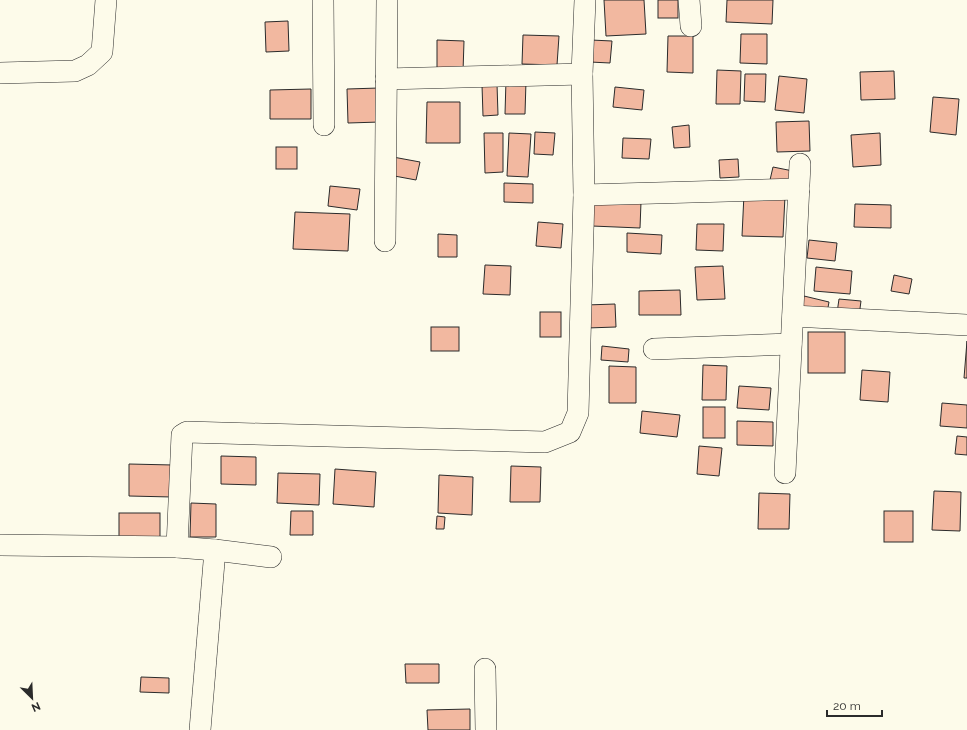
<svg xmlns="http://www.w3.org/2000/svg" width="967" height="730" font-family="Raleway,sans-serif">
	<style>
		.building { fill: #f2b8a0; stroke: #2b2b2b }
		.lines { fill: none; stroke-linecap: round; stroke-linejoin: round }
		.minor-casing { stroke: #2b2b2b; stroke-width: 22 }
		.minor { stroke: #fdfbea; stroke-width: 21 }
	</style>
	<rect width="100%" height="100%" fill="#fdfbea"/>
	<g class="building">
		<polygon points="604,0 644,0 646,34 606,36"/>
		<rect x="658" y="0" width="20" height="18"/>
		<polygon points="727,0 773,0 772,24 726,22"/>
		<polygon points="288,21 289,51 266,52 265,22"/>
		<polygon points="741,34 767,34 767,64 740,63"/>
		<polygon points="523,35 559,36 557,65 522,64"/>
		<polygon points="668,36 693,36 693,73 667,72"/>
		<polygon points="437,40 464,41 463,72 437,72"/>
		<polygon points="591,40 612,41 610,63 590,62"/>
		<polygon points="717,70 741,71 740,104 716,104"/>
		<polygon points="894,71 895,99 861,100 860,72"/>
		<polygon points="745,74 766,74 765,102 744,101"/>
		<polygon points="779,76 807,79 804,113 775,110"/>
		<polygon points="506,80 526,81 525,114 505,114"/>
		<polygon points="497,84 498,115 483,116 482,85"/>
		<polygon points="615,87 644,90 642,110 613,107"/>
		<polygon points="379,88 380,122 348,123 347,89"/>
		<polygon points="311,89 311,119 270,119 270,90"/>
		<polygon points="933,97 959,99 956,135 930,132"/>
		<polygon points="427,102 460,102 460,143 426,143"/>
		<polygon points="809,121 810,151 777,152 776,122"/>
		<polygon points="689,125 690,147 674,148 672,127"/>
		<polygon points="535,132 555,133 553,155 534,154"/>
		<polygon points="484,133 503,133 503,172 485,173"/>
		<polygon points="509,133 531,134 528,177 507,176"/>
		<polygon points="880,133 881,165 853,167 851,135"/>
		<polygon points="623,138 651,139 649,159 622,158"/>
		<rect x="276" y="147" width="21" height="22"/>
		<polygon points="393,157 420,162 416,180 389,175"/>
		<polygon points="738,159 739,177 720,178 719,160"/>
		<polygon points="773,167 793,171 790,184 770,180"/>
		<polygon points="504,183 533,184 533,203 504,202"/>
		<polygon points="330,186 360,189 357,210 328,206"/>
		<polygon points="744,194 785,196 783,237 742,236"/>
		<polygon points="593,201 641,202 640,228 592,226"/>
		<polygon points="855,204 891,205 891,228 854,227"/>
		<polygon points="295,212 350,214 348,251 293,249"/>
		<polygon points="538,222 563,224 561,248 536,246"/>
		<polygon points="697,224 724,224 723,251 696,250"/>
		<polygon points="627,233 662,235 661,254 627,252"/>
		<polygon points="438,234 457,235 457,257 438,257"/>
		<polygon points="809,240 837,243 835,261 807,258"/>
		<polygon points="485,265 511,266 510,295 483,294"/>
		<polygon points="723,266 725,299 697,300 695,267"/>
		<polygon points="816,267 852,271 850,294 814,291"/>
		<polygon points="894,275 912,279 909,294 891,291"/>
		<polygon points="680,290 681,315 639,315 639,291"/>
		<polygon points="804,296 829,302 827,313 801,307"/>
		<polygon points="839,299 861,301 859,316 837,313"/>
		<polygon points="615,304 616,327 587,328 586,305"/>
		<rect x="540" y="312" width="21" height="25"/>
		<rect x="431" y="327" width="28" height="24"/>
		<rect x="808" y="332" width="37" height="41"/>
		<polygon points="967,341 967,378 964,378"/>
		<polygon points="602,346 629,349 628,362 601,360"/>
		<polygon points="703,365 727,366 726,400 702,400"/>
		<polygon points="609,366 636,367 636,403 609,403"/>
		<polygon points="862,370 890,372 888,402 860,400"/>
		<polygon points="739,386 771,388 769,410 737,408"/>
		<polygon points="942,403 967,405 967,428 940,426"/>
		<rect x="703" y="407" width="22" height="31"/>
		<polygon points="642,411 680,415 677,437 640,433"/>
		<polygon points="737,421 773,422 773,446 737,445"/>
		<polygon points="957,436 967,437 967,455 955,454"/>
		<polygon points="699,446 722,448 719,476 697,474"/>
		<polygon points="221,456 256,457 256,485 221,484"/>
		<polygon points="129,464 173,465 172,497 129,496"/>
		<polygon points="511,466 541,467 540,502 510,502"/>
		<polygon points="335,469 376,472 374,507 333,504"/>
		<polygon points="278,473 320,474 319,505 277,503"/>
		<polygon points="439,475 473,477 472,515 438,513"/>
		<polygon points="934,491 961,492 960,531 932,530"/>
		<polygon points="759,493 790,494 789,529 758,529"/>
		<polygon points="191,503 216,504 216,537 190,537"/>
		<polygon points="291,511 313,511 313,535 290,535"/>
		<rect x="884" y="511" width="29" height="31"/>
		<rect x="119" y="513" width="41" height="29"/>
		<polygon points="437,516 445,517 444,529 436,529"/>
		<polygon points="405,664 439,664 439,683 406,683"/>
		<polygon points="141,677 169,678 169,693 140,692"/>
		<polygon points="470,709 470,730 428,730 427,710"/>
	</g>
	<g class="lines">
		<g class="minor-casing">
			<g id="minor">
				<polyline points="323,0 324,125"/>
				<polyline points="689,0 691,26"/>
				<polyline points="0,73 75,71 88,65 102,52 106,0"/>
				<polyline points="386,79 582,74"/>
				<polyline points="584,195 799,189"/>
				<polyline points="385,241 387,0"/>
				<polyline points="793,316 967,325"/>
				<polyline points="654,349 791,344"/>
				<polyline points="785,473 800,164"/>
				<polyline points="0,545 177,547 215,550 271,557"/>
				<polyline points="177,547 182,435 187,432 545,442 570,432 578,413 584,195 582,74 585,0"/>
				<polyline points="485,669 486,730"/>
				<polyline points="200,730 215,550"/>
			</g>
		</g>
		<use href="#minor" class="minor"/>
	</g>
	<g transform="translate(32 698) rotate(156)" stroke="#fdfbea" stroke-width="3" paint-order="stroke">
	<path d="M0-3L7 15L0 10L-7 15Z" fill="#2b2b2b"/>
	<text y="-6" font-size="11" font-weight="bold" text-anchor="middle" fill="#2b2b2b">N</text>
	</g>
	<path d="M827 710v6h55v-6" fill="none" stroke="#2b2b2b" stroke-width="2"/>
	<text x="833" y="710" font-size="12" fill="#2b2b2b" stroke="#fdfbea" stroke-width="3" paint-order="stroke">20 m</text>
</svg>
